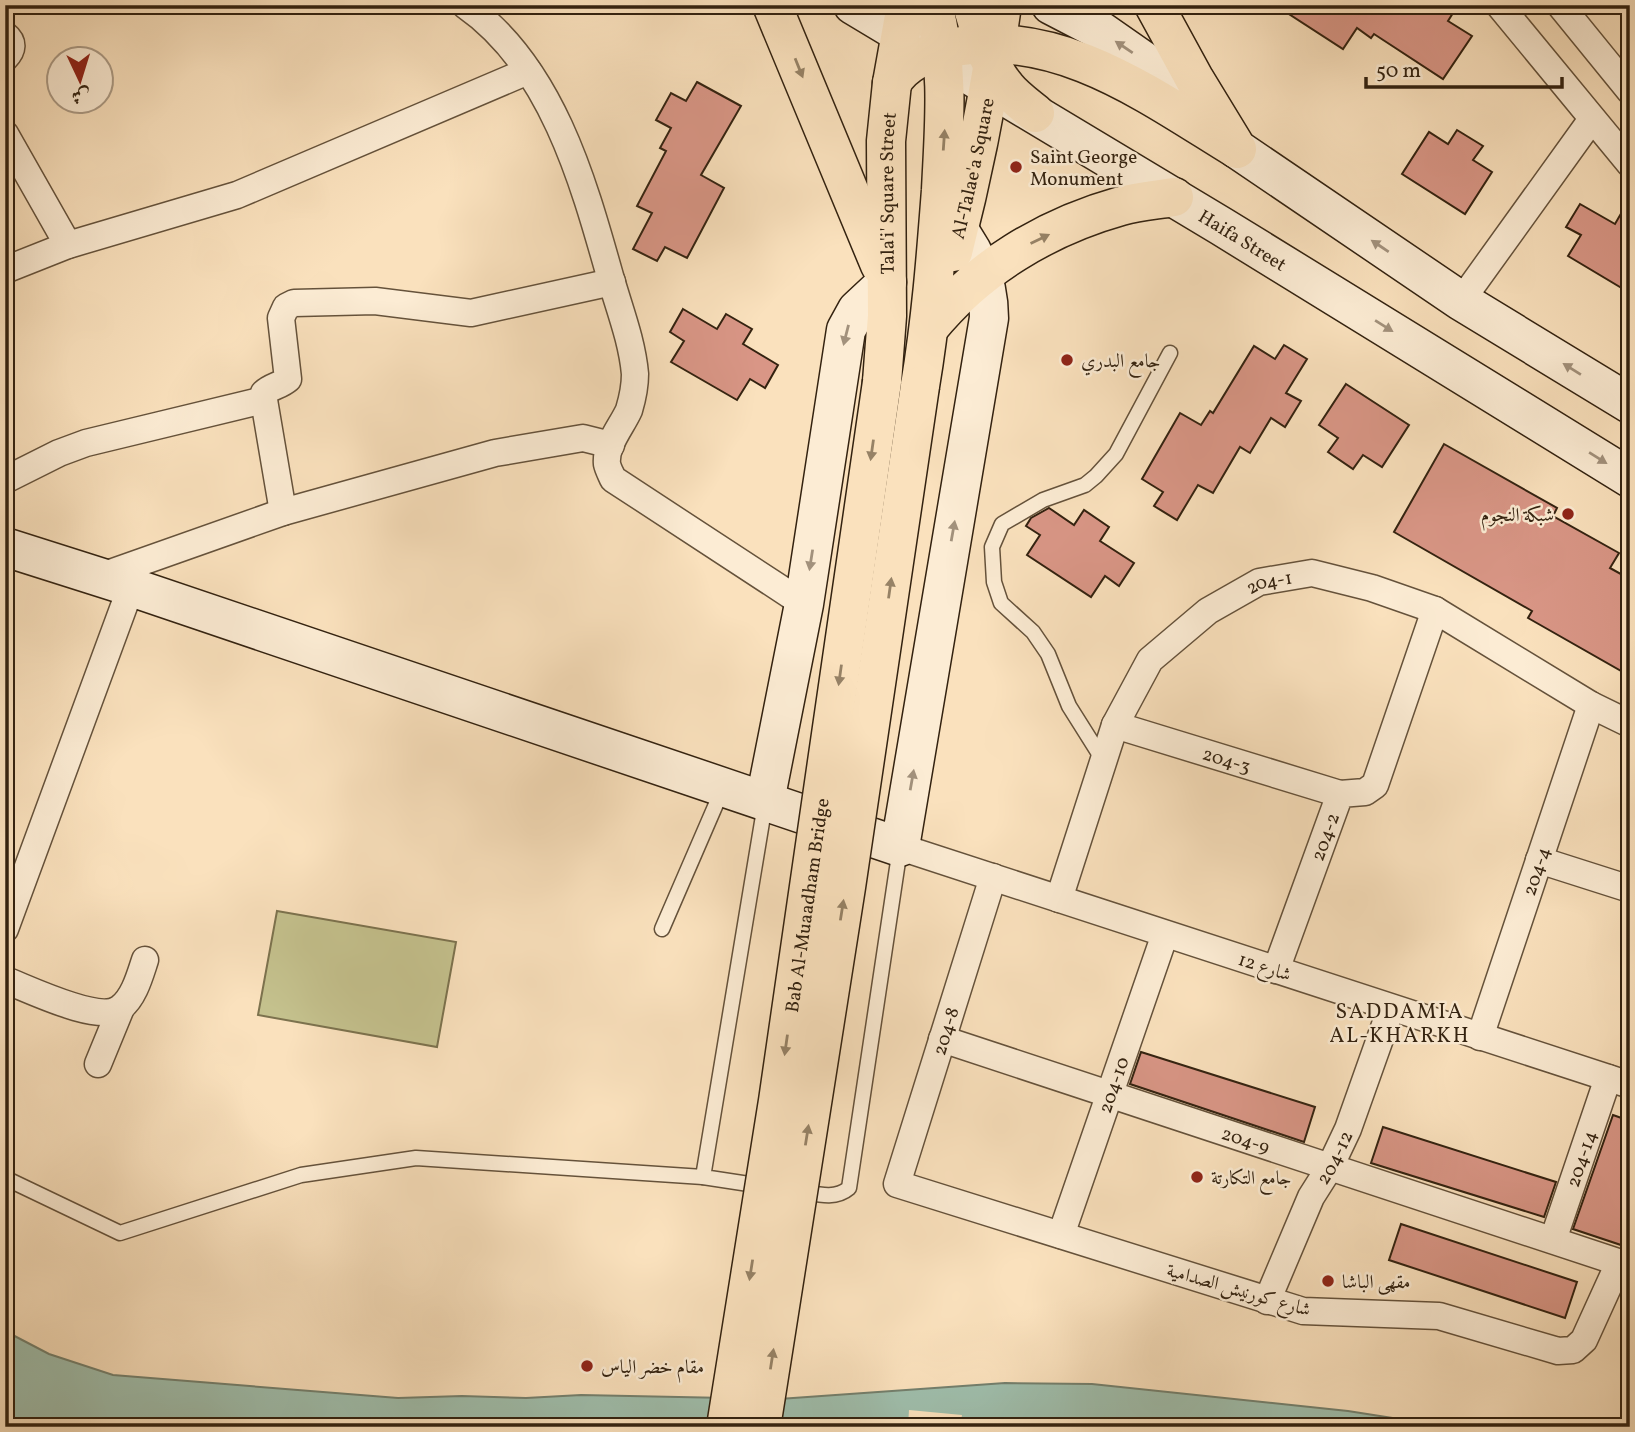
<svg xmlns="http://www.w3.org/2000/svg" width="1635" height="1432" font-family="Vollkorn,Amiri,serif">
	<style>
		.green { fill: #c4c18d; stroke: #7c724e; stroke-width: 2 }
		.water { fill: #9fbeac; stroke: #74806e; stroke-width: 2 }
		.pier { fill: #fae1bd }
		.building { fill: #d99686; stroke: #332210; stroke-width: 2 }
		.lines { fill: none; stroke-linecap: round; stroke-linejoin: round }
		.lane-casing { stroke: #65523b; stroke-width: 17 }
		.street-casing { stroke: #65523b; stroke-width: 29 }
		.secondary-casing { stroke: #332210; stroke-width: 41 }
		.primary-casing { stroke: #332210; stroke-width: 41 }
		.lane { stroke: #fcecd4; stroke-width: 14 }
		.street { stroke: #fcecd4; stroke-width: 26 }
		.secondary { stroke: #fcecd4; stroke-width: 38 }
		.primary { stroke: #fae1bd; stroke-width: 38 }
		.primary-bridge-casing { stroke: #332210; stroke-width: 41; stroke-linecap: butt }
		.primary-bridge { stroke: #fae1bd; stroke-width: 38 }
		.oneway { fill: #a2917c }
		.oneway2 { fill: #968266 }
		.poi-dot { fill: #8f2418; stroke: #fcecd4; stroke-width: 2.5 }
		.labels { text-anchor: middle; stroke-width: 5; stroke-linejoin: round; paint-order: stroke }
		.poi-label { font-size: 19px; fill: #332210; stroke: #fcecd4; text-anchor: start }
		.street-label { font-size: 19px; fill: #332210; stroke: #fcecd4 }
		.neighbourhood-label { font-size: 21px; letter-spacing: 2px; fill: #332210; stroke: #fcecd4 }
	</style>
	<rect width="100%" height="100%" fill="#fae1bd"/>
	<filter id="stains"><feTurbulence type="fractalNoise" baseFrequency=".00286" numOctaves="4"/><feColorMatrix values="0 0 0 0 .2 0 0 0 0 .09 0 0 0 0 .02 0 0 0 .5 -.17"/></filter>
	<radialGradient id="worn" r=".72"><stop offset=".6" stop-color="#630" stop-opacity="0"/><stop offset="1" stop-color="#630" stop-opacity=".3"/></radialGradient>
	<polygon class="green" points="277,911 456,942 437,1047 258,1015"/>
	<polygon class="water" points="5,1331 49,1354 113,1375 398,1398 462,1396 526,1398 581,1395 779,1399 1005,1383 1092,1384 1348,1411 1450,1427 5,1427"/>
	<polygon class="pier" points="909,1410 962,1415 960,1427 908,1427"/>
	<g class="building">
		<polygon points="1275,5 1458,5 1448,21 1472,36 1443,79 1374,34 1371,38 1357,28 1343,49"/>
		<polygon points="697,82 741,106 701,175 724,188 687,258 665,247 657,261 633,249 652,213 637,206 666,151 660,148 671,128 656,120 671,93 686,101"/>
		<polygon points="1457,130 1483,146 1473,160 1492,172 1465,214 1402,174 1429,132 1448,144"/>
		<polygon points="1630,198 1630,293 1568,256 1581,235 1566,227 1580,204 1615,224"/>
		<polygon points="683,309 717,329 726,314 752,329 743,344 778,365 765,388 750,379 737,400 671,362 684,341 670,332"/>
		<polygon points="1284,345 1307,359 1286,393 1301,401 1285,427 1271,418 1250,453 1240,447 1213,493 1198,485 1177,520 1154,506 1163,492 1142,479 1180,413 1201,425 1210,411 1213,413 1254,346 1275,359"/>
		<polygon points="1346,384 1409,425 1382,467 1363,455 1353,469 1328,452 1338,438 1319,425"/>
		<polygon points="1444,444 1557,508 1553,516 1619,553 1610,568 1630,579 1630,676 1528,618 1532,611 1394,532"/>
		<polygon points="1049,508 1074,525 1084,510 1109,527 1100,541 1134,563 1119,586 1105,576 1091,597 1027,555 1040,535 1026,526 1031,518"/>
		<polygon points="1141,1052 1315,1107 1304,1142 1130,1084"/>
		<polygon points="1613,1115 1630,1121 1630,1248 1573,1229"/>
		<polygon points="1383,1127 1556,1182 1544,1217 1371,1163"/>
		<polygon points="1401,1224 1577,1282 1565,1318 1389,1260"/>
	</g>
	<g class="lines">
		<g class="lane-casing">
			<g id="lane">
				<polyline points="1103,760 1069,706 1048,654 1033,632 1001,603 994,582 992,547 1002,524 1043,500 1085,485 1096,476 1116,454 1170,353"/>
				<polyline points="662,929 723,788"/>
				<polyline points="5,1178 120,1233 301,1175 416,1158 703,1177"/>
				<polyline points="762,1186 703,1177 765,804"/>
				<path d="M800 1191C817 1194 835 1200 849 1188L900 848"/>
			</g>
		</g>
		<g class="street-casing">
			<g id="street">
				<path d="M465 5C551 65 583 180 610 276 619 308 632 340 635 374 635 384 632 400 629 410 622 426 605 445 607 464 608 469 611 474 613 479L804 604"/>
				<polyline points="1499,5 1630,164"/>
				<polyline points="1560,5 1630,91"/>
				<path d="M5 35C14 42 13 50 5 58"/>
				<polyline points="5,134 68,245"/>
				<polyline points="5,270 68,245 237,195 528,71"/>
				<polyline points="1461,301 1592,119"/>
				<polyline points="5,480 59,453 86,443 264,400"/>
				<path d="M283 512 264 400V393C271 386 280 386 288 379L281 318 286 307 294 303 375 301 471 313 612 282"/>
				<polyline points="99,577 283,512 495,453 583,438 611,445"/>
				<path id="s1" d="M1115 725 1340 794"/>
				<polyline points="900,847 1630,1085"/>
				<polyline points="1539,860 1630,889"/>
				<polyline points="993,877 897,1184 1303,1311 1439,1316 1558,1351 1573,1350 1584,1340 1619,1263"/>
				<path id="s2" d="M1059 899 1115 725 1150 660 1208 611 1259 582 1312 573 1372 588 1435 610 1591 705 1630 724"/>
				<polyline points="5,929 131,587"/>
				<path id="s3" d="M1276 970 1340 794 1365 792 1375 785 1435 610"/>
				<path d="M5 980C29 989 99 1024 120 1008 134 998 140 975 145 960"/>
				<path id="s4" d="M1480 1037 1591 705"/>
				<path id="s5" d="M942 1039 1630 1266"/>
				<polyline points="98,1064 121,1008"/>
				<path id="s6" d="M1061 1235 1165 934"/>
				<path id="s7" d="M1553 1240 1608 1078"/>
				<path id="s8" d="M1267 1301 1311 1197 1330 1167 1348 1129 1391 1008"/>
			</g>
		</g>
		<g class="secondary-casing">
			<g id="secondary">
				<path id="s9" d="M853 5 1221 226 1630 478"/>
				<polyline points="1051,5 1101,31 1144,61 1237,149 1461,301 1630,404"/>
				<path d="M5 547 131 587 900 847 989 318C989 276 971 241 942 211"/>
				<polyline points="765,801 804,604 846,330 857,310 887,282"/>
			</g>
		</g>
		<g class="primary-casing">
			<g id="primary">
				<polyline points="772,5 880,265"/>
				<path d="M972 5C981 33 987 65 1006 87 1014 97 1025 105 1035 113"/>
				<polyline points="1154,5 1195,80 1234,144"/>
				<path d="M892 83C904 62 927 53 950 48 1058 26 1150 96 1237 149"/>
				<path id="s10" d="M953 252C974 171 990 89 1002 5"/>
				<path d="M929 328C978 268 1046 227 1121 206 1138 201 1156 200 1174 197"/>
				<path id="s11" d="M882 382 887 316 886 141 892 83 906 5"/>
				<path d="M920 386C931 321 936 256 941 190 944 127 950 67 933 5"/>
			</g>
		</g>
		<use href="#lane" class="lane"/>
		<use href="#street" class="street"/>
		<use href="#secondary" class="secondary"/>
		<use href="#primary" class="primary"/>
		<g class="primary-bridge-casing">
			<g id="primary-bridge">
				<path id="s12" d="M726 1427 778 1101 882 382"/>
				<polyline points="761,1427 846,887 920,386"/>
			</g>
		</g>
		<use href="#primary-bridge" class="primary-bridge"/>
	</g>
	<defs><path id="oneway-solid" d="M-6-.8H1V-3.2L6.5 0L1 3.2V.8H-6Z" transform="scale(1.75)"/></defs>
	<g class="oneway">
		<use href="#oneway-solid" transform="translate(1124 47) rotate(-146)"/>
		<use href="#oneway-solid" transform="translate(1380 246) rotate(-146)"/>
		<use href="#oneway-solid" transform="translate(1384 326) rotate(32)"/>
		<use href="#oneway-solid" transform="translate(846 335) rotate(104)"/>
		<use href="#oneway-solid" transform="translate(1572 369) rotate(-148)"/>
		<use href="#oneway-solid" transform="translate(1598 458) rotate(32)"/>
		<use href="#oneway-solid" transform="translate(953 531) rotate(-80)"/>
		<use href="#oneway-solid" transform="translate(811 560) rotate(99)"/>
		<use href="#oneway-solid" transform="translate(912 780) rotate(-80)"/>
	</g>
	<g class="oneway2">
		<use href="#oneway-solid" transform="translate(799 68) rotate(68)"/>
		<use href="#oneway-solid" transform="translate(944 140) rotate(-86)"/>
		<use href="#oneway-solid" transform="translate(1040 239) rotate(-26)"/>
		<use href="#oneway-solid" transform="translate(872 450) rotate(98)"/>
		<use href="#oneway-solid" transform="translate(890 588) rotate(-82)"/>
		<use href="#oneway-solid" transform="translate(840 675) rotate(98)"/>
		<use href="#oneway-solid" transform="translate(842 910) rotate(-81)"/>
		<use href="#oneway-solid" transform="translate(786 1045) rotate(98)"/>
		<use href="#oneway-solid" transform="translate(807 1135) rotate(-81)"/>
		<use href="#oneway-solid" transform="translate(751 1270) rotate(99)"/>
		<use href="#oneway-solid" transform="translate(772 1359) rotate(-81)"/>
	</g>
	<g class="poi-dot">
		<circle cx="1016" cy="167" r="7"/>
		<circle cx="1067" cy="360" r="7"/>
		<circle cx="1568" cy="514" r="7"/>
		<circle cx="1197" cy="1177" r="7"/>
		<circle cx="1328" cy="1281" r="7"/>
		<circle cx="587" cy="1366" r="7"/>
	</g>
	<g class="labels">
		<g class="poi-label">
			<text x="1030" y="163">Saint George<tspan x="1030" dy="22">Monument</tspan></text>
			<text x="1081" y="367">جامع البدري</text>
			<text x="1554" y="521" text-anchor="end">شبكة النجوم</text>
			<text x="1211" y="1184">جامع التكارتة</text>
			<text x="1342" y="1288">مقهى الباشا</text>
			<text x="601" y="1373">مقام خضر الياس</text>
		</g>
		<g class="street-label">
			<text dy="7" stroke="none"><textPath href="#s10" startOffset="86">Al-Talae'a Square</textPath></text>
			<text dy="7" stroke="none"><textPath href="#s11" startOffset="189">Tala'i' Square Street</textPath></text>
			<text dy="7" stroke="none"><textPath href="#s9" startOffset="455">Haifa Street</textPath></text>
			<text dy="7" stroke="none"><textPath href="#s2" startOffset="401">204-1</textPath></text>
			<text dy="7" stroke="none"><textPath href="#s1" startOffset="117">204-3</textPath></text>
			<text dy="7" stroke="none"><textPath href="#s3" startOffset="142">204-2</textPath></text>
			<text dy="7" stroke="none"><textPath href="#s4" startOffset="175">204-4</textPath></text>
			<text dy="7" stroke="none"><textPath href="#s12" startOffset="528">Bab Al-Muaadham Bridge</textPath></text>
			<text transform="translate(1265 966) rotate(18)" y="7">شارع 12</text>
			<text transform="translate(945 1031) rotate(-73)" y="7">204-8</text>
			<text dy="7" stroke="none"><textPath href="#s6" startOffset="159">204-10</textPath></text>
			<text dy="7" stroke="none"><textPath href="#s5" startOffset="320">204-9</textPath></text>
			<text dy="7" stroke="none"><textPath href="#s8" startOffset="159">204-12</textPath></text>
			<text dy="7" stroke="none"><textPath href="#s7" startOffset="86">204-14</textPath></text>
			<text transform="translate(1239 1289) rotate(16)" y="7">شارع كورنيش الصدامية</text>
		</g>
		<g class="neighbourhood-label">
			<text x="1400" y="1018">SADDAMIA<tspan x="1400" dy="24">AL-KHARKH</tspan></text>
		</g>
	</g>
	<rect width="1635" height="1432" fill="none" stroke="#fae1bd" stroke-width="28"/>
	<rect x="7" y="7" width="1621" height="1418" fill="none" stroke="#332210" stroke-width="3.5"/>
	<rect x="14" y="14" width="1607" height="1404" fill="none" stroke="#332210" stroke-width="2"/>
	<g transform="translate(80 80) rotate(176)"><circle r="33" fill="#fcecd4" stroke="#ac9b86" stroke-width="2"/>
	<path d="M0-5L12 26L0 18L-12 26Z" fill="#8f2418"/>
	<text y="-10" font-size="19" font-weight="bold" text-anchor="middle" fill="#332210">ش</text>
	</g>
	<path d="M1366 77v10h196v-10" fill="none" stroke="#332210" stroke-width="3.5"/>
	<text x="1376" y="77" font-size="21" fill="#332210" stroke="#fcecd4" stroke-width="5" paint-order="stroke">50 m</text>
	<rect width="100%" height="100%" filter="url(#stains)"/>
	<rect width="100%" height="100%" fill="url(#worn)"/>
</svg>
